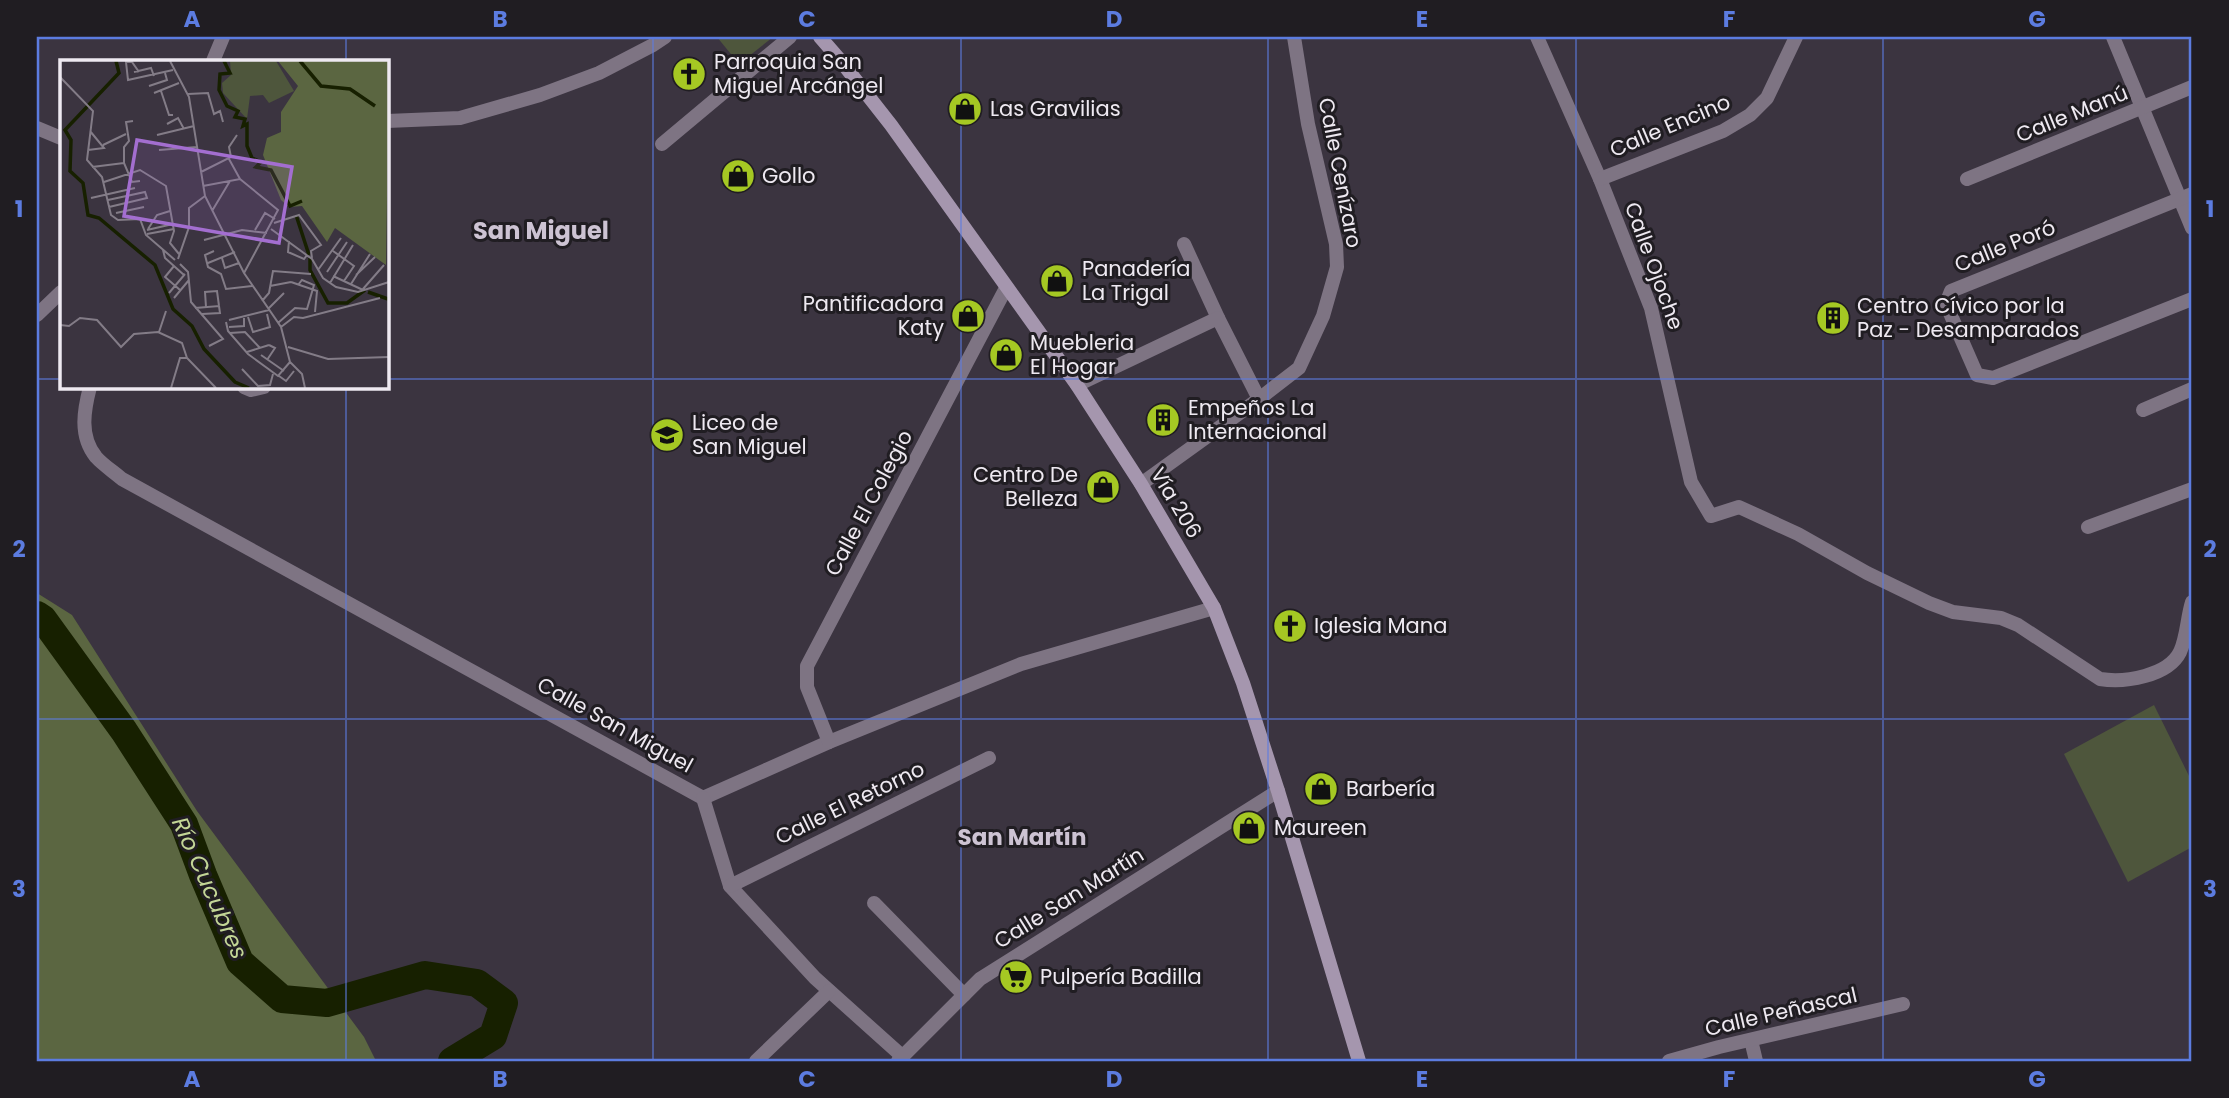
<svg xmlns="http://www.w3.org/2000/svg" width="2229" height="1098" font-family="Poppins,sans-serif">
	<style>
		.green { fill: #4e563c }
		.forest { fill: #5b6641 }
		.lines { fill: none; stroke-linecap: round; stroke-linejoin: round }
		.river { stroke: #172000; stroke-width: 28 }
		.minor { stroke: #7e7483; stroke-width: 14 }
		.secondary { stroke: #a596ae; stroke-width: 14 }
		.grid { fill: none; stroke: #5c7ce0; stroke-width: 2; stroke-opacity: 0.55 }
		.labels { text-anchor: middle; stroke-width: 6; stroke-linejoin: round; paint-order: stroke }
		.poi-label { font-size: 21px; fill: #eee9f1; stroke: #201d22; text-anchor: start }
		.street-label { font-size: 21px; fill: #eee9f1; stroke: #201d22 }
		.neighbourhood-label { font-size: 23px; font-weight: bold; fill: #cdc3d3; stroke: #201d22 }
		.water-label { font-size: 23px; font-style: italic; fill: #c3d696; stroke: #201d22 }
		.quarter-label { font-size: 24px; font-weight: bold; fill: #cdc3d3; stroke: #201d22 }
		.inset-river { fill: none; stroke: #172000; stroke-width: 3.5 }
		.inset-road { fill: none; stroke: #837c87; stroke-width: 2 }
		.view { fill: #a36ed0; fill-opacity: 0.15; stroke: #a36ed0; stroke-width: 3.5 }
		.inset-edge { fill: none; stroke: #eee9f1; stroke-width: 3.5 }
		.neatline { fill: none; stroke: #5c7ce0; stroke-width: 2.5 }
		.grid-label { font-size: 23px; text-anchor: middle; font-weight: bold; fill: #5c7ce0 }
	</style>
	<rect width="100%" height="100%" fill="#3b3440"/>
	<g class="green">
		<polygon points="717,37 773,37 739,64"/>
		<polygon points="2154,705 2192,782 2192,847 2128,882 2064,754"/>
	</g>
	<polygon class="forest" points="37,593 72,615 197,811 364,1037 376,1061 37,1061"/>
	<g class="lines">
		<polyline class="river" points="37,615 43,619 124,731 184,824 203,875 240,962 282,999 327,1003 425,975 477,983 504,1003 493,1036 452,1061"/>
		<g class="minor">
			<path d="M1537 37 1600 179 1651 308 1691 482 1711 516 1739 507 1798 534 1867 573 1929 603 1953 612 2001 618 2018 625 2100 679C2125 683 2168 676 2180 652 2187 637 2187 618 2192 602"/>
			<polyline points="2113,37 2192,228"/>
			<polyline points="213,61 223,37"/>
			<polyline points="387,121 460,118 540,95 599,73 653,45 665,37"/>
			<polyline points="37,128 61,138"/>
			<polyline points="662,144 790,37"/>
			<polyline points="1600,179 1723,131 1750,115 1767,98 1796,37"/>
			<polyline points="1967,179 2192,87"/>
			<polyline points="2192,194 1951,291 1946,304 1977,375 1993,378 2192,299"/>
			<polyline points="1184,244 1218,318"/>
			<polyline points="37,315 61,292"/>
			<polyline points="1077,385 1218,318 1259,399"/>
			<path d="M90 387C84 410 79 436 96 457 103 465 114 472 122 479L703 798 829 742 1021 664 1214 608"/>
			<polyline points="244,387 251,390 264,387"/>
			<polyline points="2143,410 2192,389"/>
			<polyline points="1141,484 1259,399 1299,368 1323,316 1337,267 1336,244 1308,124 1294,37"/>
			<polyline points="2088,527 2192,489"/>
			<polyline points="829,742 807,687 807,666 1006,288"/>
			<polyline points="703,798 730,886 815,978 902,1056"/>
			<polyline points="730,886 989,758"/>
			<polyline points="874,903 964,995"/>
			<polyline points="1751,1040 1756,1061"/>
			<polyline points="756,1061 829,991"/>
			<polyline points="898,1061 980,979 1278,791"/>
			<polyline points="1669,1061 1719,1047 1903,1004"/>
		</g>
		<polyline class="secondary" points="820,37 840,60 891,125 1077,385 1141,484 1214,608 1243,683 1278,791 1359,1061"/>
	</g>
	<path class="grid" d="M346 37V61M653 37V1061M961 37V1061M1268 37V1061M1576 37V1061M1883 37V1061M37 379H61M387 379H2192M346 387V1061M37 719H2192"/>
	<defs>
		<g id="church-disc" transform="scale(1.75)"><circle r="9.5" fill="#a5c823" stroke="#201d22"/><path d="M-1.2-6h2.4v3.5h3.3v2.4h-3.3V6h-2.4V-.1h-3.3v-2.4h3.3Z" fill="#111"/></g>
		<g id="shop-disc" transform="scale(1.75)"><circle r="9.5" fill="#a5c823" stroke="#201d22"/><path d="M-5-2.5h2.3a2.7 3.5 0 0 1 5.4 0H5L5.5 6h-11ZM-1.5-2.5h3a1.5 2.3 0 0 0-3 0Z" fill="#111"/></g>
		<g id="building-disc" transform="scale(1.75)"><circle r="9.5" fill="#a5c823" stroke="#201d22"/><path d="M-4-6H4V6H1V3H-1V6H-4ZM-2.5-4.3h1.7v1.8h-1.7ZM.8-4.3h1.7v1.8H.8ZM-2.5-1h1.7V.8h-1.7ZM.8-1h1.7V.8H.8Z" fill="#111"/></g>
		<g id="school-disc" transform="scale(1.75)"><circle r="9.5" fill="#a5c823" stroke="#201d22"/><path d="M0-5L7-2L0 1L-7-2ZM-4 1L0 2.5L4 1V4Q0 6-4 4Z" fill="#111"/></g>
		<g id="supermarket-disc" transform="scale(1.75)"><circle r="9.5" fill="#a5c823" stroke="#201d22"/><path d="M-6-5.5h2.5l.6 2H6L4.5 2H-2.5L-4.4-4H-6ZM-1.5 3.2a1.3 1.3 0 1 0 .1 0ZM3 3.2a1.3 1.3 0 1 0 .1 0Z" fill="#111"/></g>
	</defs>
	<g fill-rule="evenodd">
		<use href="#church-disc" x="689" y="74"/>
		<use href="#shop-disc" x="965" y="109"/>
		<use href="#shop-disc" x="738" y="176"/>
		<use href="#shop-disc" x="1057" y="281"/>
		<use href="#shop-disc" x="968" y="316"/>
		<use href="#building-disc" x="1833" y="318"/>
		<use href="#shop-disc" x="1006" y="355"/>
		<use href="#building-disc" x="1163" y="420"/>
		<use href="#school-disc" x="667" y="435"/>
		<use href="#shop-disc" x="1103" y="487"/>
		<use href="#church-disc" x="1290" y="626"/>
		<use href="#shop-disc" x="1321" y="789"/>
		<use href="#shop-disc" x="1249" y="828"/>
		<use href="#supermarket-disc" x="1016" y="977"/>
	</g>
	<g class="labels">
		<g class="poi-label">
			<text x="714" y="69">Parroquia San<tspan x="714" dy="24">Miguel Arcángel</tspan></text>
			<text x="990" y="116">Las Gravilias</text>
			<text x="762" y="183">Gollo</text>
			<text x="1082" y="276">Panadería<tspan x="1082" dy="24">La Trigal</tspan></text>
			<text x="944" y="311" text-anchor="end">Pantificadora<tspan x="944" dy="24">Katy</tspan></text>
			<text x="1857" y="313">Centro Cívico por la<tspan x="1857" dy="24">Paz - Desamparados</tspan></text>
			<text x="1030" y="350">Muebleria<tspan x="1030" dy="24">El Hogar</tspan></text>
			<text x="1188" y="415">Empeños La<tspan x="1188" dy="24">Internacional</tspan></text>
			<text x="692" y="430">Liceo de<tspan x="692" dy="24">San Miguel</tspan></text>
			<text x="1078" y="482" text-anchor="end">Centro De<tspan x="1078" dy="24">Belleza</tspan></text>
			<text x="1314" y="633">Iglesia Mana</text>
			<text x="1346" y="796">Barbería</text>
			<text x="1274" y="835">Maureen</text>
			<text x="1040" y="984">Pulpería Badilla</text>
		</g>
		<g class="street-label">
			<text transform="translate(2072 114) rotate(-22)" y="7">Calle Manú</text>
			<text transform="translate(1670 126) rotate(-23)" y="7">Calle Encino</text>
			<text transform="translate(1340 173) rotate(79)" y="7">Calle Cenízaro</text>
			<text transform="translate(2005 246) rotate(-22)" y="7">Calle Poró</text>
			<text transform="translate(1654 266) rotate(70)" y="7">Calle Ojoche</text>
			<text transform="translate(869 503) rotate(-62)" y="7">Calle El Colegio</text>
			<text transform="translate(1176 503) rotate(59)" y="7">Vía 206</text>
			<text transform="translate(615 725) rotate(29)" y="7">Calle San Miguel</text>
			<text transform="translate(850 803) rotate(-26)" y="7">Calle El Retorno</text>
			<text transform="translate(1069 898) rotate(-32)" y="7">Calle San Martín</text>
			<text transform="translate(1781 1012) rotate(-13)" y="7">Calle Peñascal</text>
		</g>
		<g class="neighbourhood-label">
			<text x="1022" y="845">San Martín</text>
		</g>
		<g class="water-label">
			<text transform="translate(210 888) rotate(66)" y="8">Río Cucubres</text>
		</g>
		<g class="quarter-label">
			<text x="541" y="239">San Miguel</text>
		</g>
	</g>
	<g transform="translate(60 60)">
		<rect width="329" height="329" fill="#3b3440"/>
		<path d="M170 1H216L234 31 209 43 203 35 190 36 187 59 163 33 162 23 171 15Z" fill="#4e563c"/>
		<path d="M218 1H329L326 205 275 168 267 182 242 146 229 147 221 140 203 95 207 78 221 72V52L238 26Z" fill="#5b6641"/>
		<path class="inset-river" d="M56 1 59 13 5 70 11 80 10 111 23 123 28 155 39 158 95 205 113 249 132 266 144 289 175 322 189 328M164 1 170 13 160 14 159 30 167 46 178 51 175 57 185 59 183 66 187 64V86L192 98 201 102 196 107 211 110 230 146 242 141M240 1 261 26 290 29 315 46M236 155 249 195M250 198V210L268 243H287L305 230M308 232 328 239"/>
		<path class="inset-road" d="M110 1 129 37 145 136 184 213 221 267 230 302 242 314 245 328M74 12 91 8 94 16M79 12 72 2H66L68 20 113 10M0 17 33 51 27 100 42 117 51 155 58 160 80 159 86 175 115 200M89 26 107 20 105 13M101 31 109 55H113M94 33 119 23M128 34 148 33 154 54 160 51 163 62M73 61 66 62 69 81 64 87V103L72 122 80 121M107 64 118 58 124 69M97 75 134 66M43 85 66 74M28 90 44 88 30 71M99 90 137 87M169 99 180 119M32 107 64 103M141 112 171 97 169 87 177 75M44 122 80 110 106 126 114 171 110 183 119 194M143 126 180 119 218 150 184 213M31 138 75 128M48 140 85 132 87 138 49 147M152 151 170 121M56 153 84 147M214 163 239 155 261 185 251 191 252 198M88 169 97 155 110 151M211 169 252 199 263 218 276 227 298 232 329 222M87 170 113 164M195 170 205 153 215 159M87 174 114 169M144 180 182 170 207 173M229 181 228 192 244 199 247 195M103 190 105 198 124 215M154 191 145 195 148 207 161 214 166 229 192 226M273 191 294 206 284 221M162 198 165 208 179 203M118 199 129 167V148L145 136M148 203 175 192M120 204 128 212 131 242 163 279 149 286M114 206 105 217 120 230M258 210 281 178M267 212 287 182M296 215 315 197M273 216 303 230M231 222 257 231 255 252M270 223 293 185M291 224 310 194M210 226 231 222M303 229 324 205M109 233 125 214M114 238 129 220M202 241 209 233 213 211 251 214M146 247 145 232 157 231 159 246M135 248 159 246 160 253 142 254M208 249 224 233M188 257 193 272 210 267 207 254M169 260 209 250M166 262 168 271 188 294 218 316 230 302M218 263 235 248 247 249 254 225 242 220 238 225M0 265 9 266 20 258 37 260 61 287 74 274 98 272 122 283 127 298 156 328M169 267 184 266V258M221 267 234 257 243 258 320 238M99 272 106 251M170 273 185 272 200 288M228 287 268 299 329 297M187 292 209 285M201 295 224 311M207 300 215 288 209 285M182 309 198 326 210 325 213 314M219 316 226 321 234 311M111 328 120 298H127"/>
		<path class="view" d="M77 80 232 107 219 183 64 156Z"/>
		<rect width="329" height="329" class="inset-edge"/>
	</g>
	<rect width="2229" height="1098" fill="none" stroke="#201d22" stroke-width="77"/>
	<rect x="38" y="38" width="2152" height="1022" class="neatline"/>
	<g class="grid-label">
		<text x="192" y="27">A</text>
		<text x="500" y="27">B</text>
		<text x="807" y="27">C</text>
		<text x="1114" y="27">D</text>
		<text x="1422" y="27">E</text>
		<text x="1729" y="27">F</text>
		<text x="2037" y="27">G</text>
		<text x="19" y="217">1</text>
		<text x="2210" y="217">1</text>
		<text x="19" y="557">2</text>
		<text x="2210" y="557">2</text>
		<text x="19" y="897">3</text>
		<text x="2210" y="897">3</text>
		<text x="192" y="1087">A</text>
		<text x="500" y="1087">B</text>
		<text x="807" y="1087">C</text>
		<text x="1114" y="1087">D</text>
		<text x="1422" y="1087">E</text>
		<text x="1729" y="1087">F</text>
		<text x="2037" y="1087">G</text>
	</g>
</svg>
